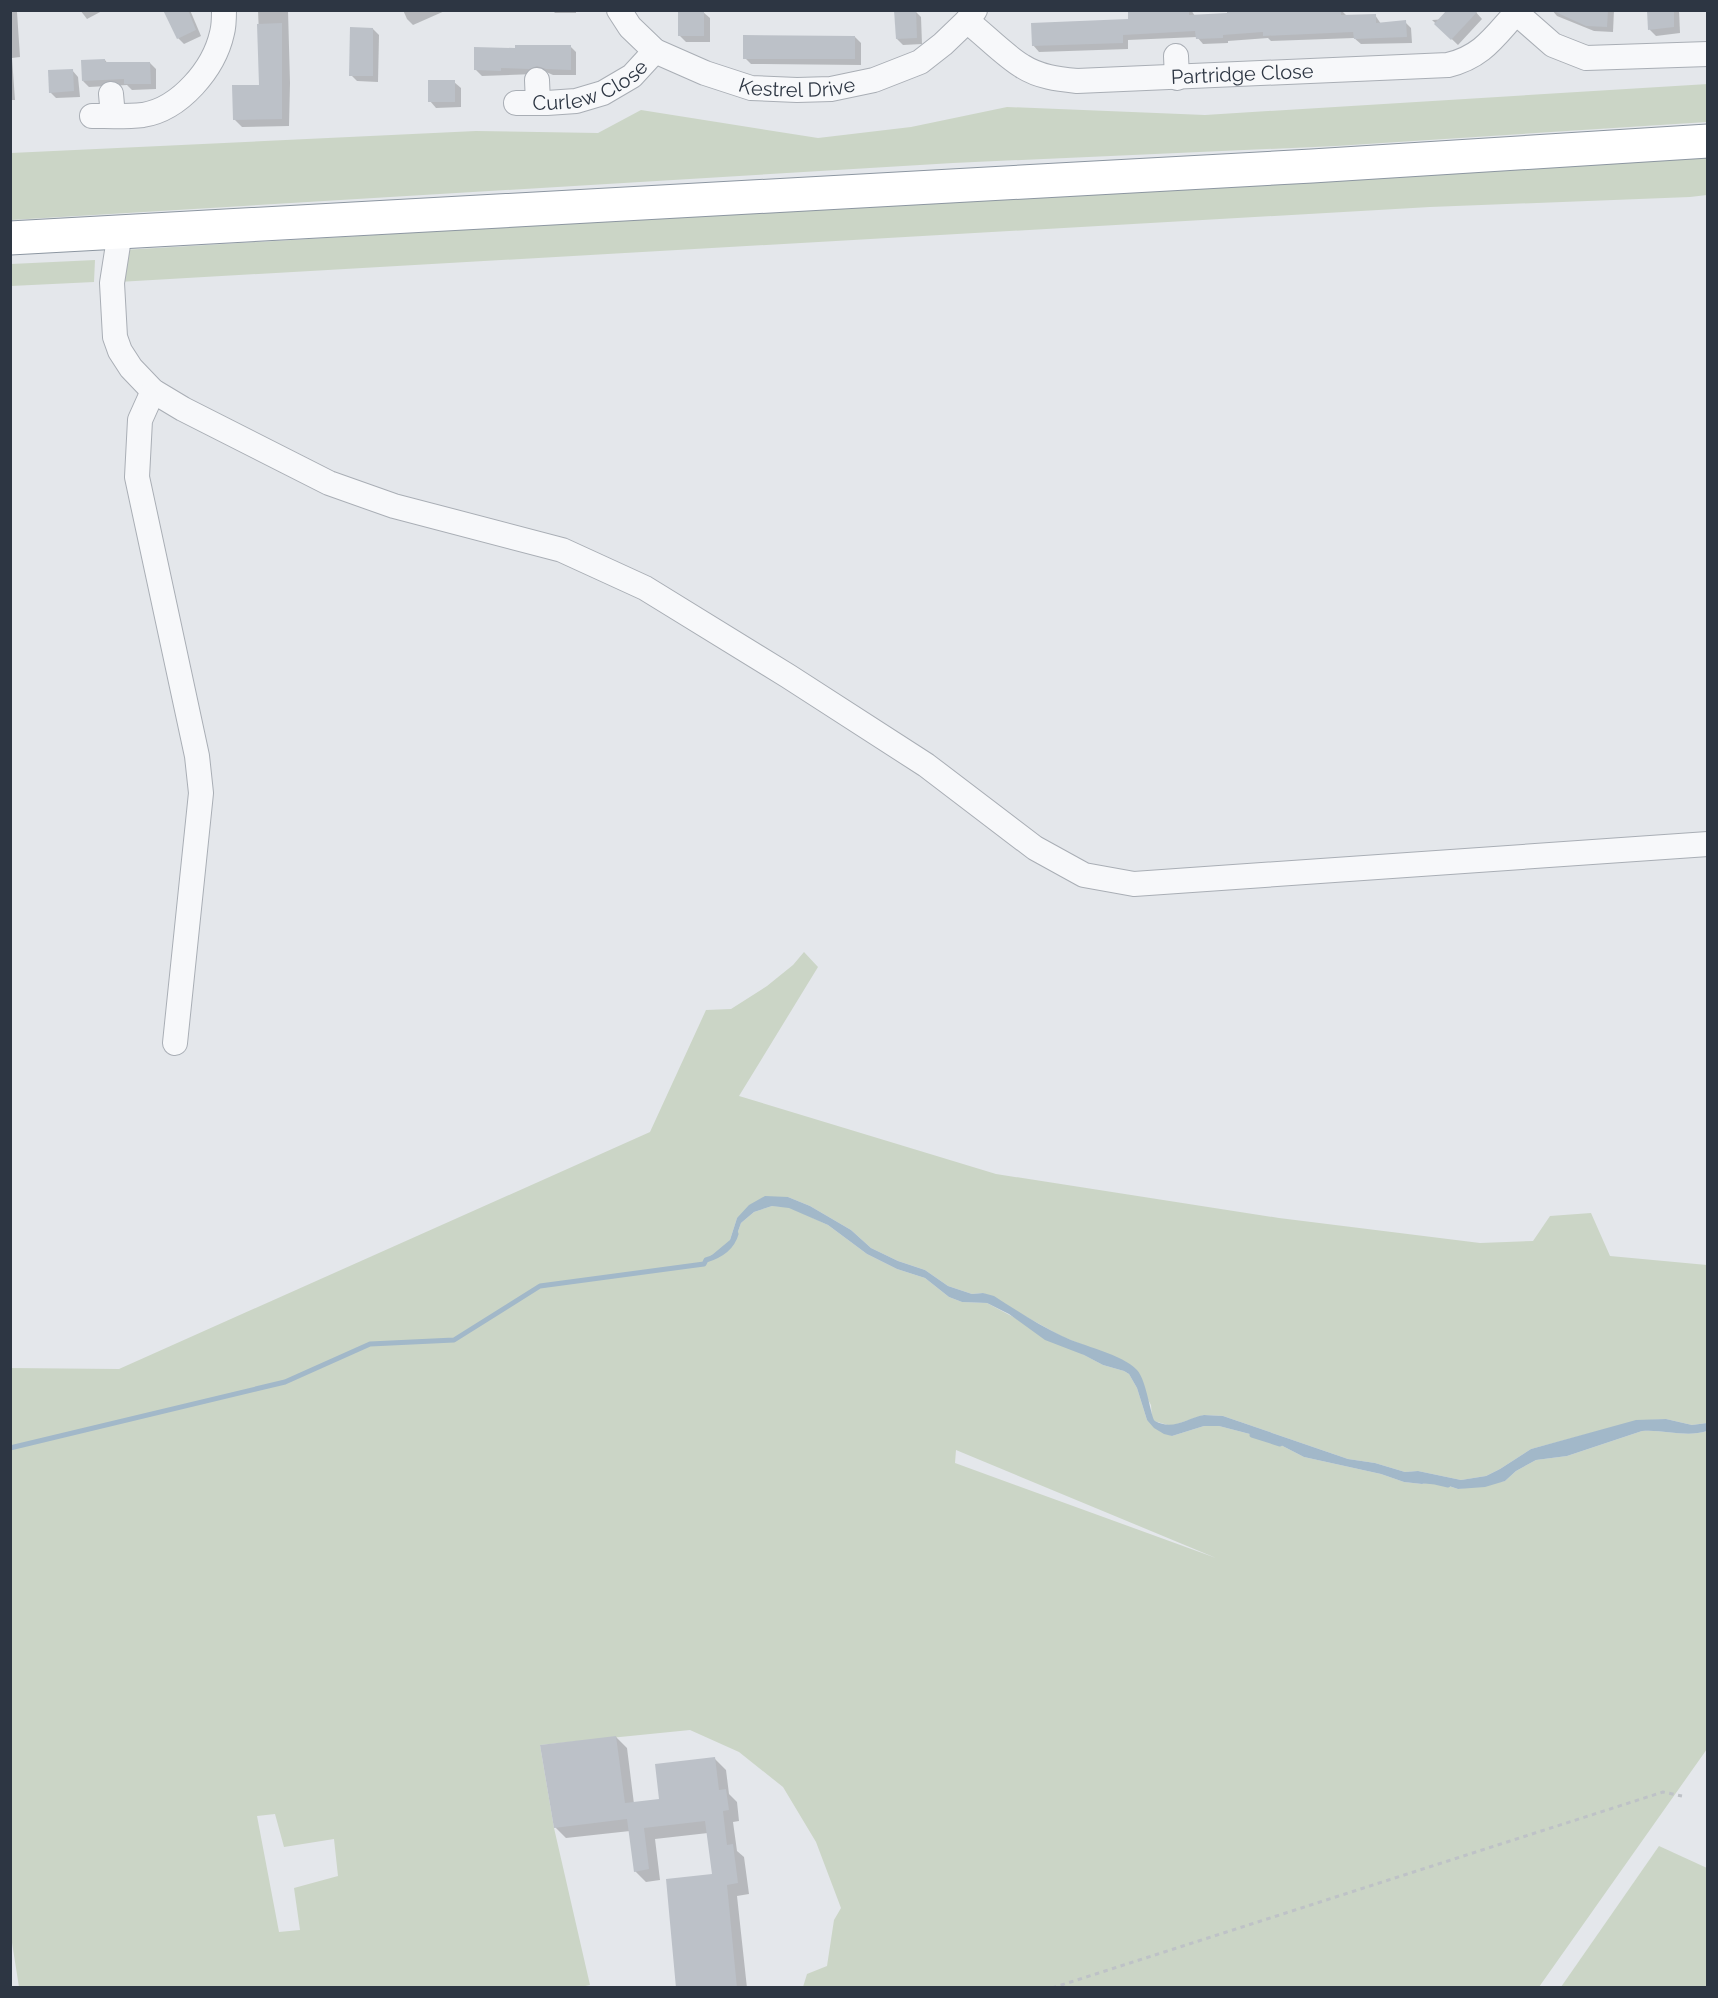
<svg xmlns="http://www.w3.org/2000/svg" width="1718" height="1998" font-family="Raleway,sans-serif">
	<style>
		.green { fill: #cbd5c6; fill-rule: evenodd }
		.water { fill: #a2b8c9 }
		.shadow { fill: #0003 }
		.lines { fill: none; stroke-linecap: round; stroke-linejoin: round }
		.stream { stroke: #a2b8c9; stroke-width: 5 }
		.building { fill: #bcc1c8 }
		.minor-casing { stroke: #a9aeb5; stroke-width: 26 }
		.highway-casing { stroke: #8c96a1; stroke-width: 35 }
		.path { stroke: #bec2c7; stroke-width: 3; stroke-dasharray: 4.5 4.5; stroke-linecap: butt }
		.minor { stroke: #f7f8fa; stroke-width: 24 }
		.highway { stroke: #fff; stroke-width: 33 }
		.labels { text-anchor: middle; stroke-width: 5; stroke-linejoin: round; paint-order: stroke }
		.street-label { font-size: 20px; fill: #2d3643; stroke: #f4f6f8 }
	</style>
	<rect width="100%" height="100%" fill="#e4e7eb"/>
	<g class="green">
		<polygon points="1708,84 1707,122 1336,146 953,163 11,220 11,153 476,131 598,133 641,110 818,138 911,127 1007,107 1205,115"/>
		<polygon points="1707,156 1707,195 1690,197 1430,207 118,282 123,250"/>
		<polygon points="95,260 94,282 11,286 11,264"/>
		<path d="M804 952 818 967 739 1096 996 1174 1279 1218 1480 1243 1533 1241 1550 1216 1591 1213 1610 1256 1707 1265V1423L1692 1425 1666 1419 1636 1421 1531 1449 1500 1469 1486 1476 1461 1480 1418 1471 1405 1472 1375 1463 1348 1459 1223 1416 1204 1415 1171 1426 1154 1421 1152 1418 1151 1405 1126 1362 1063 1337 983 1293 972 1294 948 1286 925 1270 898 1261 871 1248 851 1230 810 1206 788 1197 737 1218 730 1240H735L741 1223 754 1212 772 1206 789 1207 828 1225 867 1254 897 1269 925 1278 949 1297 962 1302 987 1303 1103 1365 1124 1371 1129 1374 1137 1388 1147 1420 1172 1436 1204 1426H1219L1269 1439 1304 1457 1381 1474 1404 1482 1422 1484 1434 1481 1458 1489 1505 1481 1516 1471 1536 1460 1567 1456 1642 1431C1663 1429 1686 1438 1707 1431V1749L1539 1987H803L807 1974 827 1966 834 1920 841 1908 816 1842 783 1787 739 1752 690 1730 540 1745 554 1828 590 1985 576 1988 19 1987 10 1930V1368L119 1369 650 1132 706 1010 731 1009 767 986 793 965ZM956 1450 1216 1558 955 1463ZM275 1814 284 1847 334 1839 338 1876 294 1888 300 1930 279 1932 257 1816Z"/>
		<polygon points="1659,1846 1707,1868 1707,1987 1561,1987"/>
	</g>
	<path class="water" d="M765 1196 788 1197 810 1206 851 1230 871 1248 898 1261 925 1270 948 1286 972 1294 983 1293 994 1296C1016 1310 1038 1325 1062 1336 1082 1346 1122 1354 1137 1370 1147 1381 1151 1419 1155 1421 1173 1431 1187 1418 1204 1415 1210 1415 1217 1416 1223 1416L1348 1459 1375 1463 1405 1472 1418 1471 1461 1480 1486 1476 1500 1469 1531 1449 1636 1420 1666 1419 1692 1425 1707 1423V1431C1686 1438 1663 1429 1642 1431L1567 1456 1536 1460 1516 1471 1505 1481 1485 1487 1458 1489 1434 1481 1422 1484 1404 1482 1381 1474 1304 1457 1269 1439 1219 1426H1204L1172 1436 1164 1434 1154 1428 1147 1420 1137 1388 1129 1374 1124 1371 1103 1365 1084 1355 1045 1340 1009 1314 987 1303 962 1302 949 1297 925 1278 897 1269 867 1254 828 1225 789 1208 772 1206 754 1212 741 1223 735 1240 729 1246 706 1260 730 1240 737 1218 749 1205Z"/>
	<g class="shadow">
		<polygon points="10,10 23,12 17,12 20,57 12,58 15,100 10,100"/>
		<polygon points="80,10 104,10 87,19"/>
		<polygon points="165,10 190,10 201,36 184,44 178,38"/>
		<polygon points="258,10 288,10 290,83 289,126 242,127 234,119 261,86"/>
		<polygon points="403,10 447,10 413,25 407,19"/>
		<polygon points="552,10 576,10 576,13 555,13"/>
		<polygon points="1149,10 1191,10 1195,16 1286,10 1341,10 1346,15 1375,15 1381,24 1405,22 1411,28 1412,43 1361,44 1354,38 1271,41 1268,38 1228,41 1228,43 1203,44 1197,37 1128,40 1128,49 1039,52 1033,45 1130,21"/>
		<polygon points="1474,10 1482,19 1458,45 1432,20 1448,19"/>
		<polygon points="1552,10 1614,10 1613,32 1594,31 1557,16"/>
		<polygon points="1649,10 1679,10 1680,33 1656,36 1650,30"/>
		<polygon points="915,11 921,17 922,44 903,45 897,39"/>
		<polygon points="703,12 710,18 710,42 686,42 680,36"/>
		<polygon points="373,29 379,35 378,82 357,81 351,75"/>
		<polygon points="855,37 861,43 861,65 751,64 745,58"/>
		<polygon points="570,46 576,52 576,75 553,75 544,71 535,74 482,76 476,70 517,49"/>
		<polygon points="105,60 108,64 150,63 156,69 156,89 132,90 127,85 89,87 83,81"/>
		<polygon points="72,70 78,77 80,97 56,98 50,92"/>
		<polygon points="454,82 461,88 461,107 436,108 430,101"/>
		<polygon points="616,1737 627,1748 634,1804 661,1800 715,1759 726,1770 729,1794 737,1802 739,1821 733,1822 737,1851 744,1857 749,1894 737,1896 747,1988 678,1988 714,1875 708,1833 655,1839 660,1880 646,1882 635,1871 630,1831 566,1838 555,1827"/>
	</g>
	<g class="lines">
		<g class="stream">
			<polyline points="1252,1435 1280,1444"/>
			<path d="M10 1448 285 1382 370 1344 454 1340 540 1286 704 1264 706 1260C719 1256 732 1248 736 1234"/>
			<polyline points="1425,1481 1435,1482 1448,1485"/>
		</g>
	</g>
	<g class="building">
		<polygon points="163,10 188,10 196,30 177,39"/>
		<rect x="678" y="10" width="26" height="26"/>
		<polygon points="894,10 916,10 917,38 896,39"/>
		<polygon points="1128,10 1189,10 1189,15 1227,13 1227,11 1241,10 1341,10 1341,15 1376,14 1376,23 1406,20 1407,37 1354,39 1353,32 1263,36 1263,32 1223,35 1223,38 1196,39 1195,31 1123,35 1123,43 1032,46 1031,23 1128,19"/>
		<polygon points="1447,10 1479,10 1451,40 1434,24"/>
		<polygon points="1551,10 1608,10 1607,27 1586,26"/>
		<polygon points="1647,10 1674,10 1674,27 1648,30"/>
		<polygon points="282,23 282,119 233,120 232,85 259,85 257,24"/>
		<polygon points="350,27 373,28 373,76 349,76"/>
		<polygon points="743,35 855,36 855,59 743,59"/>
		<polygon points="515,45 571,45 571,70 546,69 537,66 529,69 501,68 501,71 474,70 474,47 515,48"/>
		<polygon points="105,59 105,62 150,62 151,84 124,84 124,79 82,81 81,60"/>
		<polygon points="73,69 74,91 49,93 48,70"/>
		<rect x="428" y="80" width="27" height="22"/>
		<polygon points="616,1736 625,1803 659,1799 655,1764 715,1757 719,1790 726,1789 729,1810 723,1811 727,1845 733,1844 738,1883 727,1885 737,1988 676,1988 666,1879 712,1874 705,1821 644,1828 649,1869 634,1872 627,1819 554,1828 540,1745"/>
	</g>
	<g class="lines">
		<g class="minor-casing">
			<g id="minor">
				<path id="s1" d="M619 10 630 27 655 51 705 73 751 88 797 90 831 89 874 80 920 62 943 44 967 21 975 10"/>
				<polyline points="1513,10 1553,45 1586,58 1708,54"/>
				<path id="s2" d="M967 21C985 35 1004 55 1022 66 1039 77 1058 79 1077 81L1448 65C1482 57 1494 37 1516 13"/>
				<polyline points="1176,56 1177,78"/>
				<polyline points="537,80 538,103"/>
				<polyline points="111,94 113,116"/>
				<path id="s3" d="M516 103H547L576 101 603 93 632 76 655 51"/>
				<path d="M92 116C108 116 126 117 143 115 180 109 214 69 222 33 224 26 224 18 224 10"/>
				<polyline points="120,232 112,283 115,337 120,351 131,368 153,391 183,409 329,483 394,506 562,550 645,588 788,676 926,765 1035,848 1084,875 1134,884 1708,844"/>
				<polyline points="153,391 140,420 137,477 197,756 201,793 175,1043"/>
			</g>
		</g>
		<g class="highway-casing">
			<polyline id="highway" points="10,238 1312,166 1708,141"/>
		</g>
		<polyline class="path" points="1052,1988 1663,1792 1682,1796"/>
		<use href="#minor" class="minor"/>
		<use href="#highway" class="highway"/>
	</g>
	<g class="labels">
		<g class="street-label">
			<text dy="7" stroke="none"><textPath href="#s2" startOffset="294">Partridge Close</textPath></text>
			<text dy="7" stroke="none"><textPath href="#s3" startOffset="78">Curlew Close</textPath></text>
			<text dy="7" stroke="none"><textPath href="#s1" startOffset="204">Kestrel Drive</textPath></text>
		</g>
	</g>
	<rect width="1718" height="1998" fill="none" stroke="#2d3643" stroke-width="24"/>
</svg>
